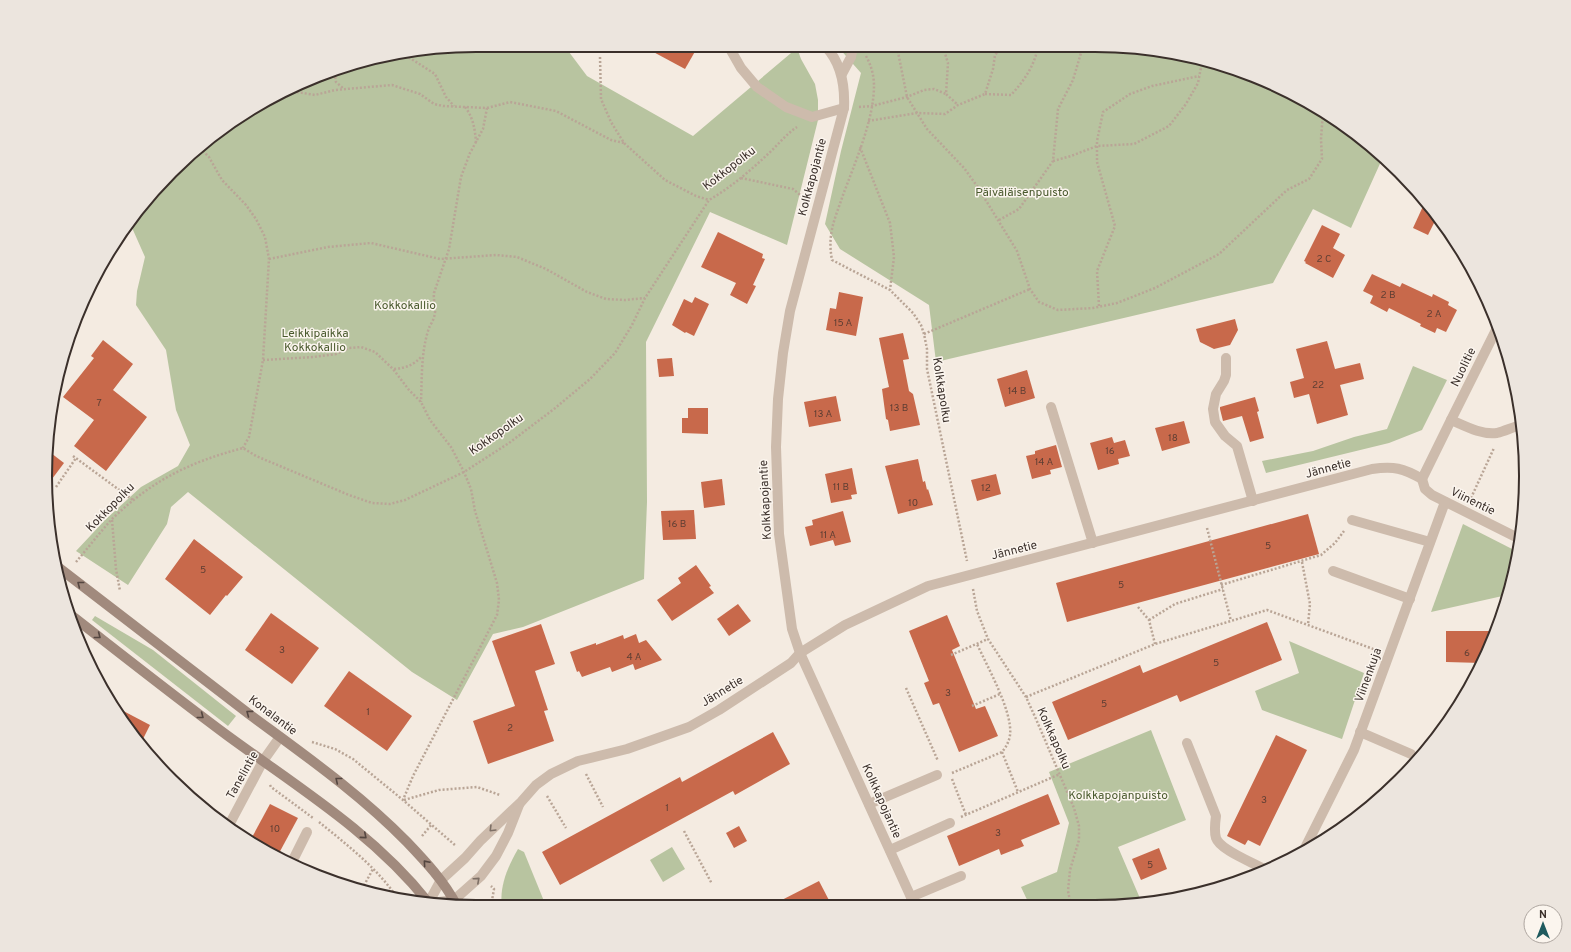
<svg xmlns="http://www.w3.org/2000/svg" width="1571" height="952" font-family="Overpass,sans-serif">
	<style>
		.green { fill: #b8c4a0 }
		.building { fill: #c8694b }
		.lines { fill: none; stroke-linecap: round; stroke-linejoin: round }
		.path { stroke: #b9a596; stroke-width: 2.5; stroke-dasharray: 2 2; stroke-linecap: butt }
		.service { stroke: #cdbbac; stroke-width: 10 }
		.minor { stroke: #cdbbac; stroke-width: 10 }
		.secondary { stroke: #a18a7d; stroke-width: 10 }
		.oneway { stroke: #544640 }
		.oneway2 { stroke: #7d6f65 }
		.labels { text-anchor: middle; stroke-width: 3; stroke-linejoin: round; paint-order: stroke }
		.number-label { font-size: 10px; fill: #5e3e33 }
		.street-label { font-size: 12px; fill: #3b302b; stroke: #fbf5ee }
		.park-label { font-size: 12px; fill: #4a5a2e; stroke: #fbf5ee }
		.rim { fill: none; stroke: #3b302b; stroke-width: 2 }
	</style>
	<rect width="100%" height="100%" fill="#f4ebe1"/>
	<g class="green">
		<polygon points="1123,46 1234,68 1335,118 1356,136 1356,138 1364,142 1383,157 1351,228 1313,209 1273,283 936,362 929,305 840,249 825,224 841,151 861,73 838,47"/>
		<polygon points="566,48 587,76 693,136 797,48 801,59 815,84 818,100 818,120 787,245 710,212 646,342 647,502 644,579 523,627 493,634 457,700 412,672 188,492 171,507 167,524 128,585 76,551 105,520 141,487 178,466 190,445 176,410 166,350 136,305 137,291 145,257 129,221 134,214 214,134 285,90 338,68 420,49"/>
		<polygon points="1413,366 1447,380 1422,430 1389,443 1266,473 1262,461 1313,451 1354,437 1387,429"/>
		<polygon points="1463,524 1518,552 1518,560 1507,595 1431,612"/>
		<polygon points="95,616 153,650 236,716 228,726 92,620"/>
		<polygon points="1289,641 1364,673 1342,739 1262,710 1255,691 1299,673"/>
		<polygon points="1151,730 1186,820 1118,847 1142,903 1123,906 1030,906 1021,887 1057,872 1069,823 1049,772"/>
		<polygon points="672,847 685,869 663,882 650,860"/>
		<path d="M518 849 524 852 546 906H502C499 887 508 866 518 849Z"/>
	</g>
	<g class="building">
		<polygon points="646,48 697,48 685,69"/>
		<polygon points="1425,202 1437,217 1428,235 1413,228"/>
		<polygon points="1322,225 1340,234 1333,248 1345,255 1333,278 1305,263 1306,262 1304,261"/>
		<polygon points="718,232 763,254 762,258 765,259 753,285 756,286 747,304 730,295 736,283 701,267"/>
		<polygon points="1372,274 1400,287 1402,283 1432,297 1433,294 1449,302 1448,305 1457,310 1446,332 1437,328 1435,333 1420,326 1421,324 1389,308 1387,312 1370,303 1373,296 1363,291"/>
		<polygon points="839,292 863,297 856,336 826,330 830,308 836,309"/>
		<polygon points="695,297 709,304 694,336 686,332 685,333 672,325 684,299 692,303"/>
		<polygon points="1235,319 1238,330 1230,345 1214,349 1200,342 1196,329"/>
		<polygon points="903,333 909,359 903,360 909,391 913,394 920,425 890,431 888,420 886,419 882,389 889,387 879,338"/>
		<polygon points="103,340 133,364 113,390 147,417 106,471 74,446 94,420 63,397 94,358 91,356"/>
		<polygon points="1327,341 1335,369 1360,363 1364,379 1340,385 1348,415 1317,424 1309,394 1294,398 1290,382 1304,378 1296,349"/>
		<polygon points="672,358 674,376 659,377 657,359"/>
		<polygon points="1027,370 1035,398 1005,407 997,379"/>
		<polygon points="836,396 841,421 809,427 804,402"/>
		<polygon points="1255,397 1259,411 1257,412 1264,438 1250,442 1242,416 1223,421 1220,409 1220,407"/>
		<polygon points="688,408 708,408 708,434 682,433 682,418 688,418"/>
		<polygon points="1184,421 1190,443 1162,451 1155,428"/>
		<polygon points="1112,437 1114,443 1125,440 1130,456 1118,459 1119,464 1098,470 1090,443"/>
		<polygon points="1056,445 1062,467 1050,470 1051,474 1032,479 1026,456 1035,454 1035,451"/>
		<polygon points="47,450 64,463 46,487 45,476"/>
		<polygon points="918,459 923,482 925,481 927,490 928,489 933,505 898,514 885,466"/>
		<polygon points="852,468 857,494 851,495 852,499 831,503 825,474"/>
		<polygon points="996,474 1001,494 977,501 971,480"/>
		<polygon points="722,479 725,505 704,508 701,482"/>
		<polygon points="694,510 696,539 663,540 661,511"/>
		<polygon points="843,511 851,542 835,546 833,540 810,546 805,527 813,525 812,520"/>
		<polygon points="1308,514 1319,554 1067,622 1056,583"/>
		<polygon points="194,539 243,577 227,596 226,595 210,615 165,579"/>
		<polygon points="696,565 711,586 709,587 714,593 672,621 657,600 681,583 678,578"/>
		<polygon points="738,604 751,621 729,636 717,619"/>
		<polygon points="271,613 319,648 292,684 245,650"/>
		<polygon points="947,615 960,646 952,650 976,709 985,706 998,736 959,752 939,703 933,705 924,683 929,681 909,631"/>
		<polygon points="1267,622 1282,660 1180,702 1177,695 1068,740 1052,702 1140,665 1143,673"/>
		<polygon points="541,624 555,664 535,671 548,710 544,711 554,741 488,764 473,721 515,706 492,641"/>
		<polygon points="1446,631 1496,631 1493,641 1482,663 1446,662"/>
		<polygon points="636,634 639,643 646,640 662,660 635,670 633,664 612,672 610,667 582,677 579,671 577,672 570,652 596,643 596,645 623,635 624,639"/>
		<polygon points="349,671 412,716 387,751 324,706"/>
		<polygon points="112,705 150,725 140,745 134,738"/>
		<polygon points="773,732 790,764 735,795 733,791 560,885 542,852 680,777 682,782"/>
		<polygon points="1276,735 1307,750 1260,846 1248,840 1245,845 1227,836"/>
		<polygon points="1048,794 1060,824 1021,840 1024,846 1001,855 999,849 959,866 947,836"/>
		<polygon points="270,804 298,818 278,855 250,841"/>
		<polygon points="739,826 747,841 734,848 726,833"/>
		<polygon points="1159,848 1167,869 1141,880 1132,859"/>
		<polygon points="819,881 832,906 770,906"/>
	</g>
	<g class="lines">
		<g class="path">
			<polyline points="897,47 907,97 927,129 964,168 977,186 1017,251 1030,289 1039,302 1058,310 1093,308 1117,303 1155,288 1219,254 1287,190 1309,179 1322,159 1321,139 1323,112"/>
			<polyline points="943,47 948,63 946,94 958,105"/>
			<polyline points="402,53 435,74 446,97 454,106"/>
			<path d="M866 56C871 65 874 75 874 86 874 119 855 163 843 195 835 219 827 233 832 260L890 290 913 313 921 325 924 334 927 349V369L967 561"/>
			<polyline points="600,57 601,99 611,122 624,143 665,180 696,196 709,200"/>
			<polyline points="334,69 336,82 344,89"/>
			<path d="M285 90 315 95 335 90 392 85 420 94 434 104 443 106 487 108 483 129 470 153 461 177 449 249 434 293C433 301 437 309 434 317 433 322 429 326 428 331 421 354 422 378 421 402"/>
			<path d="M985 94 1011 95C1024 81 1035 65 1038 46"/>
			<path d="M465 107C473 117 475 129 476 142"/>
			<polyline points="859,107 872,106 907,97 924,90 934,89 946,94"/>
			<polyline points="487,108 510,102 556,111 611,140 624,143"/>
			<polyline points="868,121 917,113 945,114 958,105 985,94 993,69 995,55 1002,46"/>
			<polyline points="860,147 890,223 894,257 890,290"/>
			<polyline points="200,148 209,157 222,180 246,205 256,219 265,237 269,259 263,360 249,437 243,448"/>
			<polyline points="1053,161 1071,156 1097,146 1134,144 1169,126 1186,104 1198,83 1202,62"/>
			<polyline points="741,178 793,189 805,199"/>
			<polyline points="999,220 1019,209 1053,161 1058,109 1073,80 1081,53 1088,46"/>
			<polyline points="269,259 328,247 371,243 440,259 496,255 517,257 546,269 587,292 606,299 625,300 645,298"/>
			<polyline points="1099,306 1097,271 1115,226 1097,162 1097,141 1103,112 1130,94 1152,86 1199,76"/>
			<polyline points="924,334 1030,289"/>
			<polyline points="263,360 314,357 336,354 349,348 361,347 375,352 393,369 409,390 421,402 430,420 451,447 464,472 471,489 475,511 497,583 499,600 497,615 413,776 403,800"/>
			<path d="M394 369C406 368 414 365 422 356"/>
			<polyline points="73,456 133,500"/>
			<polyline points="56,487 76,458"/>
			<polyline points="1471,498 1494,448"/>
			<polyline points="112,520 116,569 120,591"/>
			<polyline points="1207,528 1231,621"/>
			<path d="M76 562C88 548 100 532 113 518 153 480 190 462 243 448L256 456 349 495 372 503 390 504 405 500 464 472 509 443 554 409 590 379 615 353 632 325 645 298 709 200C730 188 750 171 768 154 778 145 786 134 797 127"/>
			<polyline points="1302,562 1310,604 1308,625"/>
			<polyline points="1221,585 1321,555 1335,543 1344,531"/>
			<polyline points="973,589 977,611 988,639 1026,697 1036,719 1074,808 1079,826 1079,840 1070,870 1068,891 1071,906"/>
			<polyline points="1138,607 1149,620 1155,644"/>
			<polyline points="1149,620 1175,604 1223,589"/>
			<polyline points="951,655 988,639"/>
			<polyline points="906,688 938,761"/>
			<polyline points="1026,697 1155,644 1267,610 1376,650"/>
			<polyline points="972,706 1000,694"/>
			<polyline points="312,742 335,749 353,759 403,800 456,846"/>
			<polyline points="1002,752 1018,792"/>
			<path d="M952 773 1002 752C1006 747 1009 742 1010 735 1013 712 987 666 977 644"/>
			<polyline points="586,774 603,807"/>
			<polyline points="952,779 966,815"/>
			<polyline points="270,785 271,787 313,818"/>
			<polyline points="547,796 566,828"/>
			<polyline points="404,800 439,790 477,787 500,795"/>
			<polyline points="961,817 1060,774"/>
			<path d="M319 822C346 844 376 867 396 896"/>
			<polyline points="684,831 712,884"/>
			<polyline points="422,836 432,824"/>
			<polyline points="362,889 373,869"/>
			<polyline points="491,906 494,889 491,886"/>
		</g>
		<g class="service">
			<polyline points="729,47 741,68 757,87 786,107 812,117 844,108"/>
			<polyline points="842,74 851,57 853,47"/>
			<polyline points="1226,358 1226,375 1224,381 1216,394 1213,409 1215,422 1225,436 1237,446 1253,501"/>
			<polyline points="1051,407 1093,543"/>
			<polyline points="1352,520 1430,542"/>
			<polyline points="1333,571 1410,599"/>
			<polyline points="1360,732 1411,754"/>
			<path d="M1187 743 1216 816C1215 823 1214 831 1216 838 1220 850 1252 862 1264 869"/>
			<polyline points="869,804 937,775"/>
			<polyline points="890,850 950,823"/>
			<polyline points="292,862 307,832"/>
			<polyline points="911,897 961,876"/>
		</g>
		<g class="minor">
			<path d="M826 47C842 64 845 86 844 108L790 311 783 353 778 399 776 447 779 534 792 629 800 653 915 906"/>
			<polyline points="1451,420 1498,326"/>
			<polyline points="1422,479 1425,489 1432,495 1520,539"/>
			<polyline points="228,827 263,761 280,737"/>
			<polyline points="1303,852 1354,750 1445,502"/>
			<path d="M429 902 441 880 465 858 481 840 521 802 536 785 551 774 578 761 627 749 689 727 719 710 791 663 800 653 845 625 928 586 1372 469C1394 466 1403 468 1422 479L1451 420C1465 426 1481 435 1497 433 1505 431 1513 427 1521 425"/>
			<polyline points="432,903 454,900 481,876 496,856 508,833 519,805"/>
		</g>
		<g class="secondary">
			<path d="M54 564C119 614 184 664 249 714 303 754 359 793 407 842 426 862 444 881 457 906"/>
			<path d="M67 612C121 654 174 696 228 736 299 788 373 833 428 902"/>
		</g>
	</g>
	<defs><path id="oneway-chevron" d="M-2-3.5L2.5 0L-2 3.5" fill="none" stroke-width="1.6" stroke-linecap="round" stroke-linejoin="round"/></defs>
	<g class="oneway">
		<use href="#oneway-chevron" transform="translate(80 584) rotate(-142)"/>
		<use href="#oneway-chevron" transform="translate(98 636) rotate(38)"/>
		<use href="#oneway-chevron" transform="translate(249 713) rotate(-143)"/>
		<use href="#oneway-chevron" transform="translate(201 716) rotate(38)"/>
		<use href="#oneway-chevron" transform="translate(338 780) rotate(-141)"/>
		<use href="#oneway-chevron" transform="translate(364 836) rotate(40)"/>
		<use href="#oneway-chevron" transform="translate(426 863) rotate(-131)"/>
	</g>
	<g class="oneway2">
		<use href="#oneway-chevron" transform="translate(492 829) rotate(135)"/>
		<use href="#oneway-chevron" transform="translate(477 880) rotate(-42)"/>
	</g>
	<g class="labels">
		<g class="number-label">
			<text x="1324" y="262">2 C</text>
			<text x="1388" y="298">2 B</text>
			<text x="1434" y="317">2 A</text>
			<text x="843" y="326">15 A</text>
			<text x="1318" y="388">22</text>
			<text x="1017" y="394">14 B</text>
			<text x="99" y="406">7</text>
			<text x="899" y="411">13 B</text>
			<text x="823" y="417">13 A</text>
			<text x="1173" y="441">18</text>
			<text x="1110" y="454">16</text>
			<text x="1044" y="465">14 A</text>
			<text x="841" y="490">11 B</text>
			<text x="986" y="491">12</text>
			<text x="913" y="506">10</text>
			<text x="677" y="527">16 B</text>
			<text x="828" y="538">11 A</text>
			<text x="1268" y="549">5</text>
			<text x="203" y="573">5</text>
			<text x="1121" y="588">5</text>
			<text x="282" y="653">3</text>
			<text x="1467" y="656">6</text>
			<text x="634" y="660">4 A</text>
			<text x="1216" y="666">5</text>
			<text x="948" y="696">3</text>
			<text x="1104" y="707">5</text>
			<text x="368" y="715">1</text>
			<text x="510" y="731">2</text>
			<text x="1264" y="803">3</text>
			<text x="667" y="811">1</text>
			<text x="275" y="832">10</text>
			<text x="998" y="836">3</text>
			<text x="1150" y="868">5</text>
		</g>
		<g class="street-label">
			<text transform="translate(729 168) rotate(-38)" y="4">Kokkopolku</text>
			<text transform="translate(812 177) rotate(-75)" y="4">Kolkkapojantie</text>
			<text transform="translate(1463 367) rotate(-64)" y="4">Nuolitie</text>
			<text transform="translate(942 390) rotate(81)" y="4">Kolkkapolku</text>
			<text transform="translate(496 434) rotate(-35)" y="4">Kokkopolku</text>
			<text transform="translate(1328 468) rotate(-15)" y="4">Jännetie</text>
			<text transform="translate(765 500) rotate(-93)" y="4">Kolkkapojantie</text>
			<text transform="translate(1473 501) rotate(26)" y="4">Viinentie</text>
			<text transform="translate(110 507) rotate(-45)" y="4">Kokkopolku</text>
			<text transform="translate(1014 550) rotate(-14)" y="4">Jännetie</text>
			<text transform="translate(1368 675) rotate(-70)" y="4">Viinenkuja</text>
			<text transform="translate(722 691) rotate(-32)" y="4">Jännetie</text>
			<text transform="translate(273 715) rotate(37)" y="4">Konalantie</text>
			<text transform="translate(1054 738) rotate(66)" y="4">Kolkkapolku</text>
			<text transform="translate(242 775) rotate(-61)" y="4">Tanelintie</text>
			<text transform="translate(882 801) rotate(66)" y="4">Kolkkapojantie</text>
		</g>
		<g class="park-label">
			<text x="1022" y="196">Päiväläisenpuisto</text>
			<text x="405" y="309">Kokkokallio</text>
			<text x="315" y="337">Leikkipaikka<tspan x="315" dy="14">Kokkokallio</tspan></text>
			<text x="1118" y="799">Kolkkapojanpuisto</text>
		</g>
	</g>
	<path d="M0 0H1571V952H0ZM476 52H1095A424 424 0 0 1 1519 476V476A424 424 0 0 1 1095 900H476A424 424 0 0 1 52 476V476A424 424 0 0 1 476 52Z" fill="#ece5de" fill-rule="evenodd"/>
	<path class="rim" d="M476 52H1095A424 424 0 0 1 1519 476V476A424 424 0 0 1 1095 900H476A424 424 0 0 1 52 476V476A424 424 0 0 1 476 52Z"/>
	<g transform="translate(1543 924)"><circle r="19" fill="#fbf5ee" stroke="#aea6a0"/>
	<path d="M0-3L7 15L0 10L-7 15Z" fill="#1f5a5e"/>
	<text y="-6" font-size="11" font-weight="bold" text-anchor="middle" fill="#3b302b">N</text>
	</g>
</svg>
